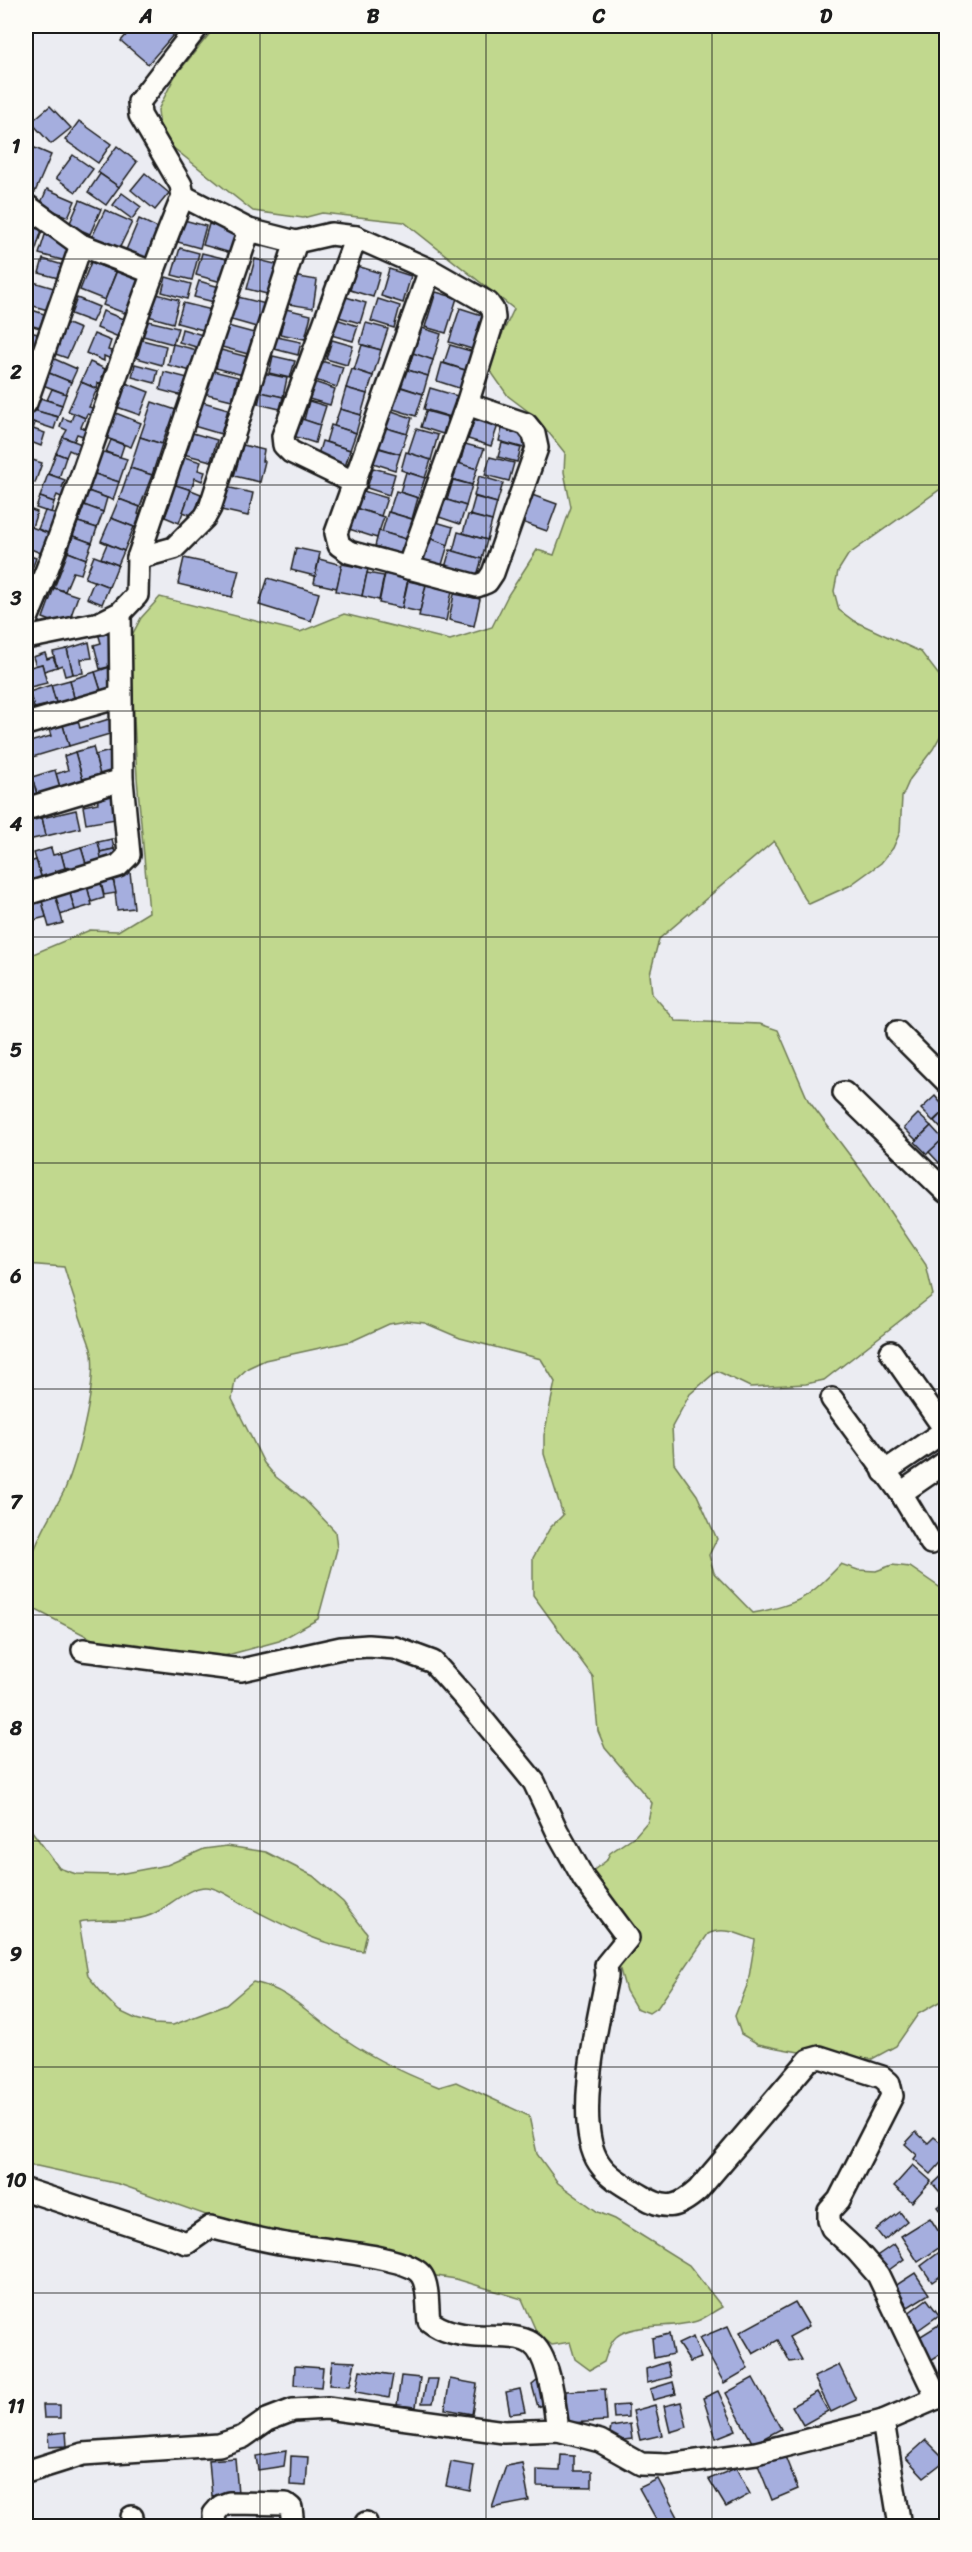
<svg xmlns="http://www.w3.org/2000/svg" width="972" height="2552" font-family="Sriracha,sans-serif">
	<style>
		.green { fill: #c1d88e; stroke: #6e7a55; stroke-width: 1.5 }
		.building { fill: #a5aede; stroke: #1c1c1c; stroke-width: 1.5 }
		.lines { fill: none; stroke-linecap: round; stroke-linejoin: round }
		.minor-casing { stroke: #1c1c1c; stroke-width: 26 }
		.minor { stroke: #fdfcf7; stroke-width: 21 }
		.grid { fill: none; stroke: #1c1c1c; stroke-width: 1.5; stroke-opacity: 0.55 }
		.neatline { fill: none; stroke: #1c1c1c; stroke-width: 2 }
		.grid-label { font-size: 20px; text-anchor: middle; font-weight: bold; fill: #1c1c1c }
	</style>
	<rect width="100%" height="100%" fill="#ebecf2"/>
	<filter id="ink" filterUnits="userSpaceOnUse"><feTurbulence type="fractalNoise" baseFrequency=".0167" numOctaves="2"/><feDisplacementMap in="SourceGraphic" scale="12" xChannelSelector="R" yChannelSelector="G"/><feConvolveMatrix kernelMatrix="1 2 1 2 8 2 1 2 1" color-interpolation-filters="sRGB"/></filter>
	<g filter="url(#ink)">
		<g class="green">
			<path d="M216 26H946V485L848 555 838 571 834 591 839 610 854 621 921 652 945 683 946 726 933 749 910 779 902 797 900 832 893 848 881 863 849 886 809 904C793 885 789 861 774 841L659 939 650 974 652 994 676 1021 760 1024 778 1030 808 1100 867 1178 926 1265 933 1295 824 1380 806 1384 750 1387 717 1371 690 1394 672 1427 674 1463 697 1495 717 1539 709 1555 714 1573 753 1613C799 1605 809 1597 841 1564L858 1570 876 1571 892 1565 910 1567 942 1589 946 1595V1998L918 2014 896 2046 872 2059H838L777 2048 758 2044 741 2034 735 2016 748 1983 755 1940C739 1934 723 1926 708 1934L658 2007 649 2013 636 2008 626 1991 610 1934 573 1885 606 1861 610 1853 636 1835 648 1821 652 1803 605 1748 598 1731 593 1677 533 1595V1558L550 1528 563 1515 544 1454V1435L555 1382 541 1359 460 1338 425 1323 407 1321 389 1324 352 1341 265 1360 248 1368 235 1380 232 1399 264 1463 276 1477 305 1500 335 1531 337 1549 318 1619 279 1641 213 1659 98 1642 32 1608C17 1563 46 1528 65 1489 78 1459 96 1387 92 1354 91 1346 86 1336 84 1328 77 1308 70 1287 64 1267L26 1264V957L90 930 118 931 149 912 137 778 130 639 141 618 160 597 300 632 344 614 450 640 492 627 508 595 537 550 554 555 571 507 564 472 565 453 537 418 508 396 487 366 514 309 404 222 322 213 303 218 253 211 171 146 160 130 158 110 175 76Z"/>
			<path d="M26 1823 59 1868 76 1874 114 1875 167 1865 204 1849 227 1846 266 1852 313 1876 343 1902 367 1933 363 1951C322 1946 285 1926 248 1907 237 1901 224 1891 212 1888 193 1882 171 1905 155 1913 133 1925 104 1917 79 1922L88 1976 106 1998 119 2011 136 2019 154 2024 173 2025 226 2005 253 1982C289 1990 304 2010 332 2030 364 2054 403 2073 439 2087L456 2082 529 2116 537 2154 558 2183 598 2212 615 2219 689 2265 722 2307C714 2311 706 2318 697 2321 674 2329 634 2322 616 2337 609 2343 607 2354 604 2362L590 2370 575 2359 570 2342 552 2345 537 2333 522 2299 456 2279 417 2273 279 2241 119 2184 37 2166H26Z"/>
		</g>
		<g class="building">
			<polygon points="134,26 181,26 148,64 121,41"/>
			<polygon points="50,106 71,128 51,144 31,122"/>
			<polygon points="79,121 111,144 98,163 65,140"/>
			<polygon points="30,146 51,155 35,192 26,188 26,157"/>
			<polygon points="117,146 137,162 119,187 98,172"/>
			<polygon points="73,155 93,169 76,192 56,178"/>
			<polygon points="145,173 169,193 155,210 131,190"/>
			<polygon points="100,174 119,187 106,205 88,192"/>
			<polygon points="47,189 75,201 68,217 40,205"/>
			<polygon points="122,193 141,207 132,219 113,205"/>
			<polygon points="80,200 101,209 90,234 69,225"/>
			<polygon points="105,210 132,222 119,249 92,237"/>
			<polygon points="139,219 160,229 147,259 126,250"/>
			<polygon points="184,220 206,226 200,248 178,242"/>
			<polygon points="209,224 236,232 231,253 203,245"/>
			<polygon points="26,226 42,230 33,258 26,256"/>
			<polygon points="45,235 71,243 66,261 39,254"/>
			<polygon points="180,248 199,253 192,280 172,275"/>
			<polygon points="202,253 231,260 225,283 196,275"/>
			<polygon points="43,259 66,266 62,279 39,273"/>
			<polygon points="255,259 279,265 271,295 247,289"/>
			<polygon points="91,262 116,272 105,300 80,290"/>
			<polygon points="357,266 380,273 373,297 350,290"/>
			<polygon points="118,268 145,278 130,315 103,305"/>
			<polygon points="389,269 411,276 403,303 381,296"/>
			<polygon points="293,276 317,280 313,308 288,304"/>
			<polygon points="166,277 191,284 187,299 162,292"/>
			<polygon points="30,281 54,288 48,310 26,304"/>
			<polygon points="199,281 223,288 218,303 194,297"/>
			<polygon points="436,292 457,298 446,333 425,327"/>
			<polygon points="153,293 179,300 173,323 148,316"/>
			<polygon points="234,296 266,304 260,328 228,319"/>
			<polygon points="346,297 366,303 360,323 339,317"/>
			<polygon points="77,298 99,307 92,322 71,314"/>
			<polygon points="378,299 400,306 394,328 371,321"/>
			<polygon points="183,303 212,310 207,331 177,323"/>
			<polygon points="26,308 44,314 40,328 26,324"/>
			<polygon points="460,308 485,316 475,350 449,342"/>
			<polygon points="286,309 311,315 305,339 280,334"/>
			<polygon points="103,311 128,321 121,338 97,328"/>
			<polygon points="336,319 358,326 353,341 331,335"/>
			<polygon points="148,321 178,328 173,344 143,336"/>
			<polygon points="63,322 80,329 67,358 50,352"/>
			<polygon points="366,323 388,329 381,350 360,344"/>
			<polygon points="224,325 254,333 248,354 218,346"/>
			<polygon points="419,327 441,334 433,360 410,353"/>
			<polygon points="182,329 206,336 203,349 179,342"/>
			<polygon points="26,331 38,334 32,355 26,354"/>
			<polygon points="94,334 111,341 108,350 114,352 111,359 104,356 104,361 86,353"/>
			<polygon points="277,337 301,342 298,355 274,349"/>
			<polygon points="142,340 166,346 162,365 137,358"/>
			<polygon points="332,340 353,346 347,365 326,359"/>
			<polygon points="173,344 197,350 191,371 168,365"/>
			<polygon points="362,345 381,350 373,376 354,370"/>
			<polygon points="450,345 474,352 468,371 444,363"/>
			<polygon points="221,350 248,357 243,375 216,368"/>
			<polygon points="413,353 433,360 428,376 408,370"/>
			<polygon points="273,356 295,361 290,378 269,373"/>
			<polygon points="50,357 77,369 71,382 44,371"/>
			<polygon points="321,361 343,367 337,387 315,380"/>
			<polygon points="90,362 105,369 102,377 105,378 102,385 98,383 97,389 81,382"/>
			<polygon points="442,363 468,371 462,389 437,381"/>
			<polygon points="135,364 158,370 155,383 132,377"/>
			<polygon points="352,369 373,376 367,394 346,388"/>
			<polygon points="404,369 428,376 423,394 399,386"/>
			<polygon points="209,370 238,377 232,400 203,393"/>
			<polygon points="164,372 188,378 183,396 160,390"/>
			<polygon points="49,373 71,382 66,394 43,385"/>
			<polygon points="263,373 287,378 283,397 259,392"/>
			<polygon points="81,382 97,389 89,407 93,408 90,415 87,414 85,418 68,411"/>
			<polygon points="314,382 335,389 330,405 309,399"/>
			<polygon points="126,383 149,392 140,415 117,407"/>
			<polygon points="397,386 423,394 416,416 390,408"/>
			<polygon points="346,388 367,394 361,415 340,409"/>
			<polygon points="430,388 461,397 454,418 424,409"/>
			<polygon points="52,389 66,394 62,405 47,400"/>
			<polygon points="261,392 283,397 280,409 258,404"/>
			<polygon points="34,396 62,405 58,417 30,409"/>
			<polygon points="196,400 228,409 221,434 190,425"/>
			<polygon points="309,401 326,406 320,425 304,420"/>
			<polygon points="152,402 179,411 173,429 168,427 162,444 140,437"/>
			<polygon points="30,409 58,417 54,429 27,420"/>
			<polygon points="340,409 361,415 356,433 334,426"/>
			<polygon points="389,410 412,418 407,434 383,427"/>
			<polygon points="426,411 448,417 443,434 421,427"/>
			<polygon points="113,412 141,423 131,447 104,437"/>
			<polygon points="74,413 85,418 81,427 86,429 83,436 77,434 74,441 63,437 67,430 60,427 63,418 71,421"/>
			<polygon points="299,418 320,425 315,443 293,436"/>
			<polygon points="475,418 498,425 491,446 468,439"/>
			<polygon points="26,420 35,423 33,429 45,433 41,446 31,442 30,448 26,447"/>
			<polygon points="503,424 529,431 524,448 499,441"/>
			<polygon points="331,425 356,433 350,450 326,442"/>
			<polygon points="383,427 407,434 400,454 377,447"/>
			<polygon points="416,429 438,435 431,460 408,453"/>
			<polygon points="189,432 217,440 211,461 183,454"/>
			<polygon points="63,437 84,445 80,455 69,450 66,457 56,453"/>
			<polygon points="140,437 162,444 152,475 130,468"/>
			<polygon points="111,440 124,445 120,457 106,452"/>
			<polygon points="322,441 350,450 345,467 317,458"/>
			<polygon points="502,443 521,448 517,462 498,457"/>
			<polygon points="465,444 484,449 477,469 460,464"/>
			<polygon points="243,445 264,450 262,461 265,461 260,482 234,476"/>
			<polygon points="378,448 400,454 395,470 373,463"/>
			<polygon points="100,451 127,459 119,482 92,473"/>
			<polygon points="406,452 431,460 425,478 401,470"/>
			<polygon points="56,453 66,457 59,478 48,474"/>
			<polygon points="184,457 201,462 198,470 205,472 202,481 195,478 191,490 175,485"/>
			<polygon points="490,457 514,463 509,481 485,475"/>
			<polygon points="26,458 42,463 35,483 26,479"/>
			<polygon points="455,462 477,469 472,485 449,478"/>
			<polygon points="130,468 152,475 140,507 119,499"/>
			<polygon points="373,468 395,474 389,495 367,488"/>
			<polygon points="406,472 425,478 418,498 400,492"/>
			<polygon points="92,473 119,482 113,500 85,490"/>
			<polygon points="48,474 65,480 62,488 67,489 63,498 57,495 54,502 40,497"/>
			<polygon points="479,476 503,483 497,503 474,496"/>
			<polygon points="453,480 472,485 466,506 447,500"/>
			<polygon points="170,483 191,490 179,523 165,517 171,501 165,498"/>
			<polygon points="226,487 253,493 248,516 221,510"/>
			<polygon points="85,490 107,498 103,512 80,504"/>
			<polygon points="191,490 201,494 194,516 183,512"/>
			<polygon points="360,490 387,498 381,516 355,508"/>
			<polygon points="396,491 418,498 412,519 389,512"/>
			<polygon points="532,495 557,504 547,531 522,522"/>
			<polygon points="40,497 54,502 51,513 36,508"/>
			<polygon points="475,497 497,503 492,521 470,515"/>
			<polygon points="119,499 140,507 138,514 143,516 139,529 111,518"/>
			<polygon points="444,499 466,506 460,524 439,517"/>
			<polygon points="84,505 103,512 97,528 78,522"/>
			<polygon points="26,508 37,512 32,527 26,525"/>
			<polygon points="355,508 384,517 377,538 349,529"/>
			<polygon points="45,511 59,514 50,534 38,529"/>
			<polygon points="388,512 415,520 409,540 382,532"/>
			<polygon points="468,515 492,521 487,540 463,533"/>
			<polygon points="111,518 134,527 124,551 101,541"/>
			<polygon points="78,522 97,528 92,543 73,536"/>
			<polygon points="436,522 453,527 448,545 431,539"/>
			<polygon points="26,525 50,534 43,554 26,547"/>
			<polygon points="379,531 409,540 404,555 375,546"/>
			<polygon points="458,532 487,540 482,559 453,551"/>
			<polygon points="73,536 92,543 86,559 68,552"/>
			<polygon points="429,538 448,545 441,568 422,562"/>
			<polygon points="107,544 124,551 118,565 101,558"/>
			<polygon points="296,548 320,553 315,576 291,570"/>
			<polygon points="450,550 482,559 476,579 444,571"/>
			<polygon points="68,552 86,559 81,574 73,572 65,591 54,588"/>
			<polygon points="27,555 36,558 28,579 26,578"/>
			<polygon points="94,556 118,565 109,587 85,578"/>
			<polygon points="184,558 239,570 232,597 178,584"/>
			<polygon points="319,559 342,565 337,588 314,583"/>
			<polygon points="342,564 368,569 362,596 336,591"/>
			<polygon points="367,573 384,576 379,600 362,596"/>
			<polygon points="385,574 408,579 402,608 379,603"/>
			<polygon points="268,578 319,593 311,621 259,605"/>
			<polygon points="94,581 109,587 102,604 87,598"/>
			<polygon points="408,581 426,585 420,612 402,608"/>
			<polygon points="426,585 452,591 446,621 419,616"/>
			<polygon points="54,588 78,596 67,627 43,618"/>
			<polygon points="454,594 480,599 474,626 449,620"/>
			<polygon points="116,628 116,665 100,669 94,645 101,643 98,633"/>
			<polygon points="89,642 92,658 81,659 83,673 73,674 67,649"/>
			<polygon points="67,649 73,674 65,676 62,665 57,667 53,652"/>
			<polygon points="45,653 47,659 53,657 57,667 44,671 42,664 36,666 33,657"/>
			<polygon points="42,664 47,683 26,688 26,668"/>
			<polygon points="116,665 116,686 101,691 95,672"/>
			<polygon points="95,672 101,691 74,698 70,680"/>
			<polygon points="70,680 74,698 56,703 51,685"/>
			<polygon points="51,685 56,703 34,708 29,692"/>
			<polygon points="29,692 34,708 26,711 26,693"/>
			<polygon points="77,717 80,728 109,719 113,733 69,746 62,722"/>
			<polygon points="62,722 69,746 26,759 26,743 51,736 48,726"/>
			<polygon points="93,747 102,779 84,784 75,752"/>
			<polygon points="114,750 119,770 100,775 95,755"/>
			<polygon points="75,752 84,784 61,791 56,774 68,770 64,756"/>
			<polygon points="55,770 61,791 38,798 32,777"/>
			<polygon points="32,777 38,798 26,802 26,779"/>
			<polygon points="117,791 122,818 86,824 83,806 98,803 97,795"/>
			<polygon points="76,810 80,828 46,836 42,818"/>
			<polygon points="42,818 46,836 28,840 26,822"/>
			<polygon points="112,839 114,849 100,852 98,842"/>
			<polygon points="98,842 102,860 97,860 98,865 93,867 91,863 86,864 81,847"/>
			<polygon points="81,847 86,864 82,865 84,870 73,873 71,867 65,868 61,853"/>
			<polygon points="51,848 53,855 61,853 65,868 55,871 57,879 43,883 34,853"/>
			<polygon points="114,849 117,860 102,863 100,852"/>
			<polygon points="36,860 43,883 29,886 26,863"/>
			<polygon points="130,872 134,908 117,910 113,874"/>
			<polygon points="113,880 116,893 104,895 101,883"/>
			<polygon points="101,883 104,898 91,902 87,886"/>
			<polygon points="87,886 92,905 75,910 69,891"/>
			<polygon points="69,891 75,910 60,915 55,894"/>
			<polygon points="39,892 55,894 63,923 49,927"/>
			<polygon points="41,897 46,917 26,922 26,901"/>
			<polygon points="935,1096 946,1109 933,1121 921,1109"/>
			<polygon points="946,1109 946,1134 934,1121"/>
			<polygon points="918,1114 931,1126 916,1140 904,1128"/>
			<polygon points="931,1126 943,1139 927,1154 915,1142"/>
			<polygon points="943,1139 946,1143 946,1164 943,1167 929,1152"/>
			<polygon points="916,2132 928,2143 934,2137 946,2147 946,2157 931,2174 914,2159 917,2155 905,2144"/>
			<polygon points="913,2165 931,2181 912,2202 894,2186"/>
			<polygon points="946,2172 946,2197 945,2198 933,2184"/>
			<polygon points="946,2201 946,2218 938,2207"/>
			<polygon points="900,2212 907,2221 884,2240 876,2230"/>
			<polygon points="930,2218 946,2243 918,2262 901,2236"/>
			<polygon points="894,2244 904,2259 882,2275 871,2260"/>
			<polygon points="945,2248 946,2272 932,2282 921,2266"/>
			<polygon points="915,2273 929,2294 908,2307 895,2286"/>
			<polygon points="927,2299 939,2315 918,2330 907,2314"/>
			<polygon points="795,2302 809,2326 789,2337 802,2360 790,2362 778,2340 753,2354 740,2332"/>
			<polygon points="940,2324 946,2335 946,2351 929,2361 916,2339"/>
			<polygon points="728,2326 748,2369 724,2383 699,2338"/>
			<polygon points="669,2334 673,2354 654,2358 652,2338"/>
			<polygon points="693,2337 701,2358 690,2362 678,2344"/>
			<polygon points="332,2361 355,2362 350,2386 329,2385"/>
			<polygon points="667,2362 671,2377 647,2383 646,2369"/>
			<polygon points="839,2365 856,2400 831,2412 814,2377"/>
			<polygon points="295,2366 323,2368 321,2387 294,2385"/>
			<polygon points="360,2370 393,2375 389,2398 356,2392"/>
			<polygon points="401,2376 420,2378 416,2407 397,2405"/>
			<polygon points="753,2378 781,2429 753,2444 726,2393"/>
			<polygon points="427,2379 438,2379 433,2403 422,2403"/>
			<polygon points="450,2379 477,2384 472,2414 445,2409"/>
			<polygon points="537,2381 548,2403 538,2407 532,2385"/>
			<polygon points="673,2382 676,2394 653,2400 650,2389"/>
			<polygon points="520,2389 525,2412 510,2414 506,2392"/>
			<polygon points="605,2389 607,2421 567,2423 566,2391"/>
			<polygon points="718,2391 736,2430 716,2438 703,2398"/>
			<polygon points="817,2392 828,2411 803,2425 792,2406"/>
			<polygon points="681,2402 687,2427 670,2432 664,2406"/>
			<polygon points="43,2405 60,2405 60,2418 44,2418"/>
			<polygon points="628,2405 628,2417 614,2418 613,2406"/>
			<polygon points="655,2405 662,2435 640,2440 633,2411"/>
			<polygon points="630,2424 632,2439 608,2442 611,2427"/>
			<polygon points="66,2432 67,2446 49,2447 48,2434"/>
			<polygon points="926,2440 946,2460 924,2477 906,2458"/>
			<polygon points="286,2451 284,2466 258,2470 256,2456"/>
			<polygon points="784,2454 798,2489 772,2500 758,2465"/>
			<polygon points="561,2455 574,2456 574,2471 592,2471 592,2487 537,2486 537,2470 560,2471"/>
			<polygon points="291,2456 308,2457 306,2486 290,2485"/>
			<polygon points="235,2458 238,2493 212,2496 209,2460"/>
			<polygon points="451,2462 474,2466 470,2491 446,2486"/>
			<polygon points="522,2463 529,2501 492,2508 506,2466"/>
			<polygon points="736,2468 750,2494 726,2507 709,2479"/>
			<polygon points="658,2479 679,2519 663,2526 660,2526 639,2488"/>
		</g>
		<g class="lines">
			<g class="minor-casing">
				<g id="minor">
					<polyline points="183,196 249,230 296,242 331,234 356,237 430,270 488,303 493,310 494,318 467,404 408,568"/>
					<polyline points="26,205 81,245 151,272"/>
					<polyline points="430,270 336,533 339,545 349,552 477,586 487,582 493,573 537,448 534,434 526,424 467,404"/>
					<polyline points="26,403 81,245"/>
					<polyline points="355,483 291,452 284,445 283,436 356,237"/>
					<polyline points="138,558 174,548 205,517 210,508 296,242"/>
					<path d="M26 621C85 482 125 336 183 196L181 185 140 115 139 102 198 26"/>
					<polyline points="26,638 100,623 120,613 137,595 138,558 249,230"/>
					<polyline points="26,724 119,697"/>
					<polyline points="26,809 122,780"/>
					<polyline points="26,894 118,866 129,855 122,780 120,613"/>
					<polyline points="897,1032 946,1081"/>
					<polyline points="844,1093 946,1192"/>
					<polyline points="891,1352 946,1431"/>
					<polyline points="832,1399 901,1493 946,1462"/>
					<polyline points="884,1472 946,1430"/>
					<polyline points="901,1493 931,1543"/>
					<path d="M83 1650 241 1670 341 1648 368 1646 395 1648 433 1662 465 1698 534 1782 557 1831 584 1879 628 1938 606 1965 607 1976C598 2020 573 2125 599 2163 609 2178 627 2187 642 2196 666 2211 678 2208 698 2190L809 2060 820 2057 882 2077 889 2083 892 2096 839 2200 829 2211V2220L832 2228 857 2251 878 2275 937 2398"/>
					<path d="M26 2190 187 2243 210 2227C235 2233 260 2240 286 2244 312 2249 410 2255 422 2276 429 2287 427 2308 429 2321 443 2332 459 2335 477 2336 492 2337 518 2334 531 2343 550 2355 555 2409 558 2430"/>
					<polyline points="26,2472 83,2454 219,2445 243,2437 267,2420 293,2410 327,2408 504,2432 558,2430 600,2441 641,2464 668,2465 756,2453 883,2421"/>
					<polyline points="132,2517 132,2526"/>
					<polyline points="366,2523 366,2526"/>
					<polyline points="215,2526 214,2514 221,2506 229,2503 286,2504 291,2508 293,2526"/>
					<polyline points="900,2526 883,2421 946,2394"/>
				</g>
			</g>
			<use href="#minor" class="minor"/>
		</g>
	</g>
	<path class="grid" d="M260 26V2526M486 26V2526M712 26V2526M26 259H946M26 485H946M26 711H946M26 937H946M26 1163H946M26 1389H946M26 1615H946M26 1841H946M26 2067H946M26 2293H946"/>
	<rect width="972" height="2552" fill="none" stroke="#fdfcf7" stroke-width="66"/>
	<rect x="33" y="33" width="906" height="2486" class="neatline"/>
	<g class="grid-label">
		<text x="146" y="23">A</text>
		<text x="373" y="23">B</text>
		<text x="599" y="23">C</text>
		<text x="826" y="23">D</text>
		<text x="16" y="153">1</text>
		<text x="16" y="379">2</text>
		<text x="16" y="605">3</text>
		<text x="16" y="831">4</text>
		<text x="16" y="1057">5</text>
		<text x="16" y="1283">6</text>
		<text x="16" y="1509">7</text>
		<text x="16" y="1735">8</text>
		<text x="16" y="1961">9</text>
		<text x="16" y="2187">10</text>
		<text x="16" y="2413">11</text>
	</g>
</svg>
